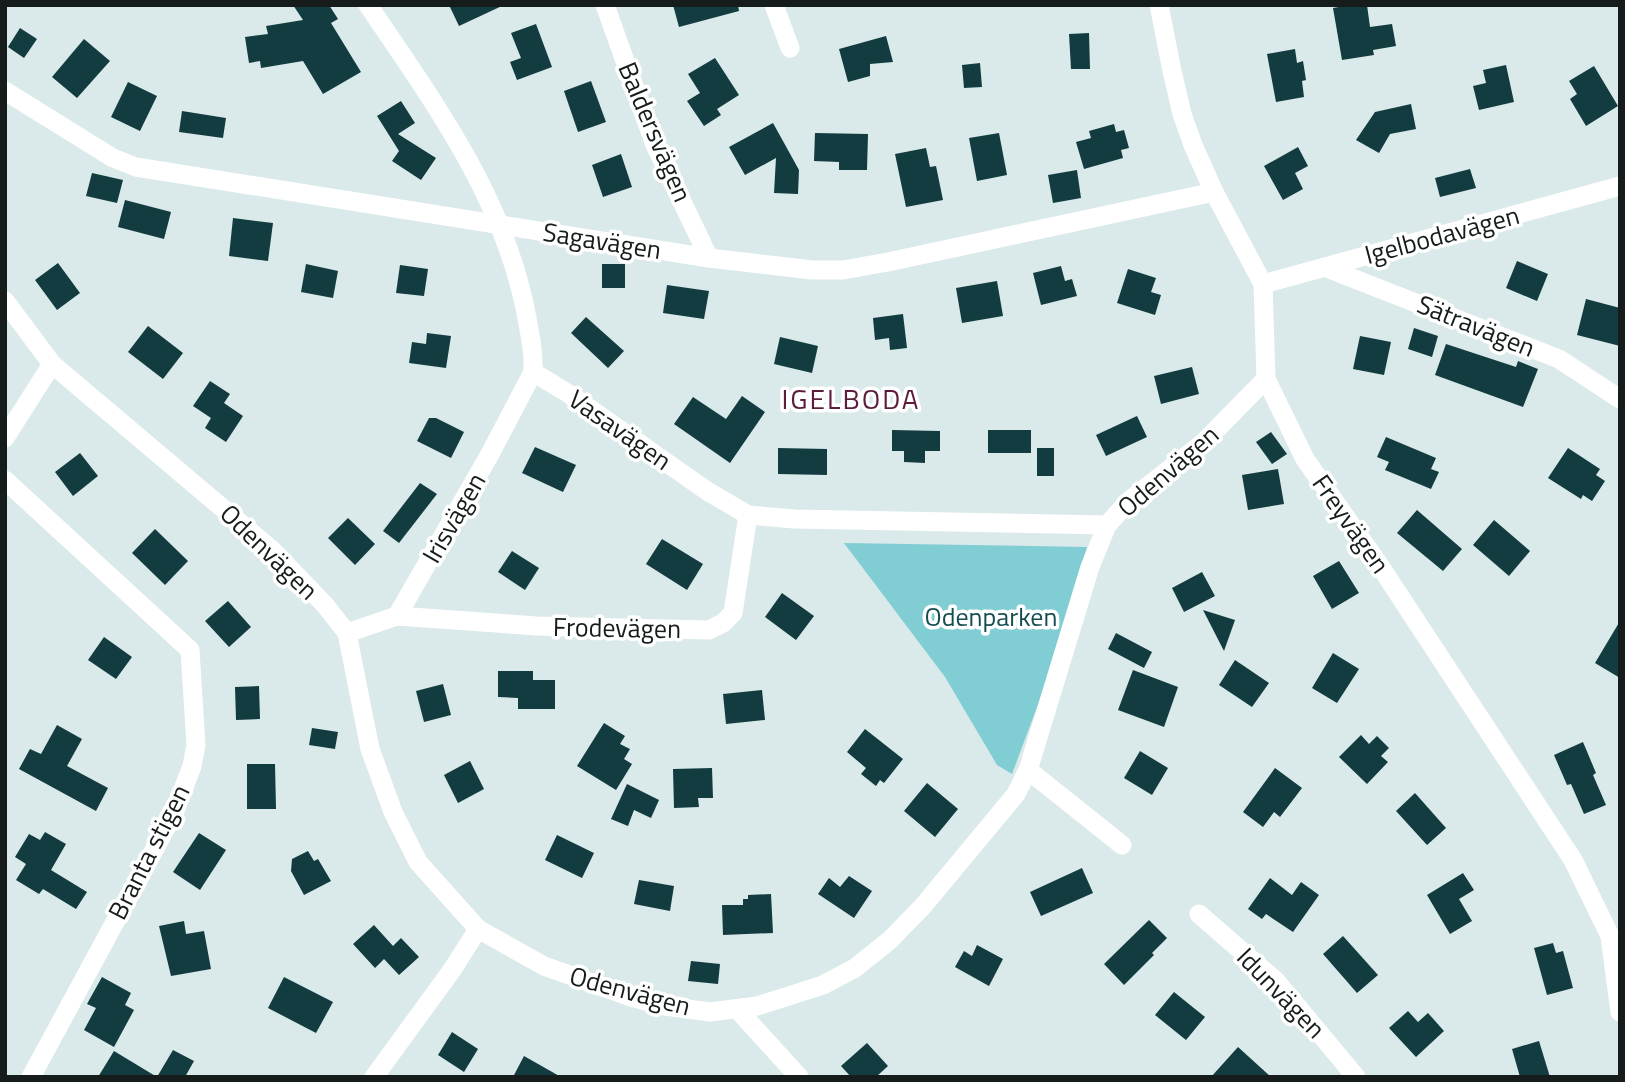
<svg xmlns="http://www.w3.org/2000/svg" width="1625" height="1082" font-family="'Titillium Web',sans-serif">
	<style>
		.green { fill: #81cdd4 }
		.building { fill: #123c3f }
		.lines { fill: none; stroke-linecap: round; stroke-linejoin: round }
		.street { stroke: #fff; stroke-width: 19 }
		.labels { text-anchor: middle; stroke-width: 7; stroke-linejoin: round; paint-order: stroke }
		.street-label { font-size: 26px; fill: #161c1c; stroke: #fff }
		.park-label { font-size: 26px; fill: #154e52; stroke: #fff }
		.neighbourhood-label { font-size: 28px; letter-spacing: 2px; fill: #5c1c3d; stroke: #fff }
	</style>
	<rect width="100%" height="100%" fill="#dae9ea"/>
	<polygon class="green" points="844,543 1087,547 1051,670 1012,774 997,765 945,677"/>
	<g class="building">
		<polygon points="293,5 329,5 338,19 331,23 361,72 323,94 303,61 261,68 260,61 249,63 245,37 268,34 266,26 303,20"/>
		<polygon points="449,5 504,5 459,26"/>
		<polygon points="673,5 738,5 739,11 679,27"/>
		<polygon points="1350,5 1367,5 1370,27 1392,24 1396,46 1373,50 1374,55 1342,60 1333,8"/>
		<polygon points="536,24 552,67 517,80 510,62 521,58 511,33"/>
		<polygon points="20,28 37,39 24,58 8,47"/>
		<polygon points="1089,33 1090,69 1071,69 1069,34"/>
		<polygon points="886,36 893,62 870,64 870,76 848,82 839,49"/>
		<polygon points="84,39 110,61 77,98 52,77"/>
		<polygon points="1295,49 1297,63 1303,61 1306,80 1302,81 1304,97 1276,102 1267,54"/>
		<polygon points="715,58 739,95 717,109 721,115 704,126 687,101 700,93 688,74"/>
		<polygon points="980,63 982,87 964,88 962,65"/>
		<polygon points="1506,65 1514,102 1479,110 1473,86 1486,83 1483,70"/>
		<polygon points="1594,66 1618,106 1586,126 1570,99 1577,94 1569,81"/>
		<polygon points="591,81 606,122 578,132 564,91"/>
		<polygon points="128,82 157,96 140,131 111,117"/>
		<polygon points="401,101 415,123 398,134 436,158 421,180 392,161 399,151 377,116"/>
		<polygon points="1411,104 1416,129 1390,134 1379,153 1356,140 1375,112"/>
		<polygon points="182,111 226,118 223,138 179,132"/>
		<polygon points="773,123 799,170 798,194 774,193 776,158 745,175 729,147"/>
		<polygon points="1114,124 1116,132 1124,130 1129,148 1121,150 1123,158 1084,169 1076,142 1091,138 1089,131"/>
		<polygon points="815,133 868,134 867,170 839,170 839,162 814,161"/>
		<polygon points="999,133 1007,175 977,181 969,138"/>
		<polygon points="1298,147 1308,166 1295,173 1303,189 1283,200 1264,166"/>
		<polygon points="926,148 930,167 936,166 943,200 906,207 895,154"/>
		<polygon points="621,154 632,187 603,197 592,165"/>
		<polygon points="1470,169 1476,188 1440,197 1435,178"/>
		<polygon points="1077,170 1081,198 1053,203 1048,175"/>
		<polygon points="92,173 123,180 117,203 86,196"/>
		<polygon points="125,200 171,212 164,239 118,227"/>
		<polygon points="233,218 273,223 268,261 229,256"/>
		<polygon points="1517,261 1548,274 1537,301 1506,288"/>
		<polygon points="58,263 80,293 57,310 35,280"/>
		<polygon points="306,264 338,271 333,298 301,292"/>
		<rect x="602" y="264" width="23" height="24"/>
		<polygon points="400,265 428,269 424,296 396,293"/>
		<polygon points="1061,266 1065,281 1072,279 1077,296 1041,305 1033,273"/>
		<polygon points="1128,269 1156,278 1151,292 1161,295 1155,315 1117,303"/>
		<polygon points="997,281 1003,316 962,323 956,288"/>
		<polygon points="667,285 709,291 704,319 663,313"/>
		<polygon points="1586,299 1620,308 1620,346 1577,335"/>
		<polygon points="903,314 907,348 890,350 889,338 875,340 873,318"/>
		<polygon points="586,317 624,351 608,368 571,333"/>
		<polygon points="148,326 183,353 163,379 128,352"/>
		<polygon points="1414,328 1438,336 1432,357 1408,349"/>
		<polygon points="427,333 451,336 446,368 409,363 412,342 426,344"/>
		<polygon points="1360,336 1391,342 1384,375 1353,369"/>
		<polygon points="780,337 818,346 812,373 774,364"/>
		<polygon points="1446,344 1516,367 1518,361 1538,369 1523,407 1435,375"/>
		<polygon points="1192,367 1199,394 1161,404 1154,376"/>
		<polygon points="210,381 230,394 224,403 243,416 226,442 205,428 211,418 193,406"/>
		<polygon points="742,396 765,412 730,463 674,424 693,397 726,419"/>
		<polygon points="1137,416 1147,437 1106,456 1096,435"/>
		<polygon points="429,418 436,418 464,432 451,458 417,441"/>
		<polygon points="892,430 940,431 940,451 925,451 925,463 904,462 904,451 892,451"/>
		<rect x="988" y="430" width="43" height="23"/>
		<polygon points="1271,432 1287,454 1272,464 1256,442"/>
		<polygon points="1386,437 1436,458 1431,469 1439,472 1431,489 1385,470 1389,462 1377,457"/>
		<polygon points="535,447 576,465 563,492 522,473"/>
		<polygon points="778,448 827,449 827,475 778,474"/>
		<rect x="1037" y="448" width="17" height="28"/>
		<polygon points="1568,448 1600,469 1596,475 1605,481 1592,501 1583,495 1581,499 1548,478"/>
		<polygon points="80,453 98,476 73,496 55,472"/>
		<polygon points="1278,469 1284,504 1248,510 1242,475"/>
		<polygon points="420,483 437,494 399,543 383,531"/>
		<polygon points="1417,510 1462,549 1443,571 1397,533"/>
		<polygon points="348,518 375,544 355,565 328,538"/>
		<polygon points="1494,520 1530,551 1509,576 1473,545"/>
		<polygon points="155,529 188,561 165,585 132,553"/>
		<polygon points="662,539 703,564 687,590 646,564"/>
		<polygon points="512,551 539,568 525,590 498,572"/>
		<polygon points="1339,561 1359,593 1332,609 1313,576"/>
		<polygon points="1202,572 1215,596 1184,612 1172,588"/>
		<polygon points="782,593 814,616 796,640 765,617"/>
		<polygon points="228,601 251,627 229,647 205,621"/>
		<polygon points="1203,610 1235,620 1224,651"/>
		<polygon points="1620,621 1620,678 1595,663"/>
		<polygon points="1116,633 1152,652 1144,668 1108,649"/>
		<polygon points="104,637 132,657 116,679 88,660"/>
		<polygon points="1333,653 1359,669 1337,703 1312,688"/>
		<polygon points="1235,660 1269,683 1252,707 1219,685"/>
		<polygon points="1133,670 1178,687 1164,727 1118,710"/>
		<polygon points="498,671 533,671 533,680 555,680 555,709 518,709 518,698 498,697"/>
		<polygon points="443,684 451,715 424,722 416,691"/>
		<polygon points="259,686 260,719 236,720 235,687"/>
		<polygon points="762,690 765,720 726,724 723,694"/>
		<polygon points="604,723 625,736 620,744 630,749 624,759 632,764 616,790 577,766"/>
		<polygon points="57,725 82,739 67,766 108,788 96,811 19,769 30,749 41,754"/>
		<polygon points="312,728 338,732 335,749 309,745"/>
		<polygon points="865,729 903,759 884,783 880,780 876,786 861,774 866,768 847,752"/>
		<polygon points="1361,735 1369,744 1377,736 1389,748 1381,756 1388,762 1367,784 1339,757"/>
		<polygon points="1583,742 1596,773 1593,775 1606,805 1584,814 1571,784 1567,785 1554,755"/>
		<polygon points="1140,751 1168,768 1152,795 1124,778"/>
		<polygon points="470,761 484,789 458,803 444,775"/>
		<polygon points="247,764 275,764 276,809 247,809"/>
		<polygon points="712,768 713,798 698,798 699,807 674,808 673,769"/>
		<polygon points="1275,768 1302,788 1280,817 1274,812 1263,827 1243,812"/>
		<polygon points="927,783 958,809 935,837 904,811"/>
		<polygon points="627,784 659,800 651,818 634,810 628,826 611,819"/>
		<polygon points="1415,793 1446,828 1427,845 1396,811"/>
		<polygon points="45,832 66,844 51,870 87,892 76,909 43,889 39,894 16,880 26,864 15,857 29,834 40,840"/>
		<polygon points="199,833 226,850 200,890 173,872"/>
		<polygon points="557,835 594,853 582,878 545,860"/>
		<polygon points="308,851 314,861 318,859 331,881 304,895 291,871 292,859"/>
		<polygon points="1082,868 1093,893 1041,916 1030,892"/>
		<polygon points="1463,873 1474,890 1459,899 1472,921 1450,934 1427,895"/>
		<polygon points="849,876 872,891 854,918 818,894 829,878 840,887"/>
		<polygon points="1270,878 1292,895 1301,882 1319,895 1293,932 1266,914 1262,919 1248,909"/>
		<polygon points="639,880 674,886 670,911 634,904"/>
		<polygon points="771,894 773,933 723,935 722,905 743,905 743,899 748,899 748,895"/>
		<polygon points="1149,920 1167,938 1152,953 1154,955 1124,985 1104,964"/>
		<polygon points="184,921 186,934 204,931 211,969 171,976 159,926"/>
		<polygon points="374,925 393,946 401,938 419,957 399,975 384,959 375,968 353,944"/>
		<polygon points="1343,936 1378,975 1357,993 1323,954"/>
		<polygon points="1553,943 1556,953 1563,951 1573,988 1547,995 1534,948"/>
		<polygon points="977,945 1003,959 989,986 955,967 964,951 972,956"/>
		<polygon points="691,961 720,964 718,984 688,981"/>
		<polygon points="102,977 131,993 125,1005 134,1010 114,1047 84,1030 96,1008 87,1004"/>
		<polygon points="284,977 333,1002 316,1033 268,1008"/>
		<polygon points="1174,992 1205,1017 1186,1040 1155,1015"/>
		<polygon points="1408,1011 1418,1022 1428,1013 1444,1031 1416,1057 1389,1028"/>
		<polygon points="452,1032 478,1049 464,1072 438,1055"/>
		<polygon points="1539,1041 1550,1077 1520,1077 1512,1049"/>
		<polygon points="867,1043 888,1066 876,1077 851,1077 841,1066"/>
		<polygon points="1238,1047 1271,1077 1211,1077"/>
		<polygon points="173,1050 194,1061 185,1077 157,1077"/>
		<polygon points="114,1051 157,1077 98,1077"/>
		<polygon points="524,1056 561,1077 513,1077"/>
	</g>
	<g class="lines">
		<g class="street">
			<path d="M368 5C433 101 501 193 525 308 529 330 534 350 533 372L569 394 707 491 748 515 794 519 1107 525"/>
			<polyline points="605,5 655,145 709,258"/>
			<polyline points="774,5 790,48"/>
			<polyline points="1159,5 1172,71 1182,114 1193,145 1214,192 1263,284 1266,379 1305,459 1380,566 1573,860 1610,936 1620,1012"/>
			<polyline points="5,91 113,158 136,167 709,258 812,270 843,270 888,262 1214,192"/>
			<polyline points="1324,267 1559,359 1620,399"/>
			<polyline points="1263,284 1620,186"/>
			<polyline points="5,301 52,364 272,550 325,605 347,633 370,749 393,812 418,862 478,929 544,966 631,997 665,1006 710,1012 757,1006 823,985 855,968 890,940 923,906 1016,794 1028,770 1090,567 1107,525 1130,500 1203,443 1266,379"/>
			<polyline points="5,438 52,364"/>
			<polyline points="5,480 190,650 196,745 192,766 174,813 31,1077"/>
			<polyline points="397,616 537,626 709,630 723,623 733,613 748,515"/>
			<polyline points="347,633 397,616 490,454 533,372"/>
			<polyline points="1028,770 1122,845"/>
			<polyline points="1199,914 1276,981 1356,1077"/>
			<polyline points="738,1010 799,1077"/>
			<polyline points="374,1077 452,970 478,929"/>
		</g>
	</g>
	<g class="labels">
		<g class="street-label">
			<text transform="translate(655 132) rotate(67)" y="9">Baldersvägen</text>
			<text transform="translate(1442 235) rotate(-15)" y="9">Igelbodavägen</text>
			<text transform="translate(602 241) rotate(9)" y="9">Sagavägen</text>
			<text transform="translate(1476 326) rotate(22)" y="9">Sätravägen</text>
			<text transform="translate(620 430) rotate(35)" y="9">Vasavägen</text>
			<text transform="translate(1168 471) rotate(-41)" y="9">Odenvägen</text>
			<text transform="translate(454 518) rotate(-60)" y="9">Irisvägen</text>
			<text transform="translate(1351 524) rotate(55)" y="9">Freyvägen</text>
			<text transform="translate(269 552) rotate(44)" y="9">Odenvägen</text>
			<text transform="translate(617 628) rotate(1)" y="9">Frodevägen</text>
			<text transform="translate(149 852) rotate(-63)" y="9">Branta stigen</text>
			<text transform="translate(630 991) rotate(15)" y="9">Odenvägen</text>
			<text transform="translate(1281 993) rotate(46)" y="9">Idunvägen</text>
		</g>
		<g class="park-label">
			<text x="991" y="626">Odenparken</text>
		</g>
		<g class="neighbourhood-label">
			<text x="851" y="409">IGELBODA</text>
		</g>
	</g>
	<rect width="1625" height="1082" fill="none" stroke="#161c1c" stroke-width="14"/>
</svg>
